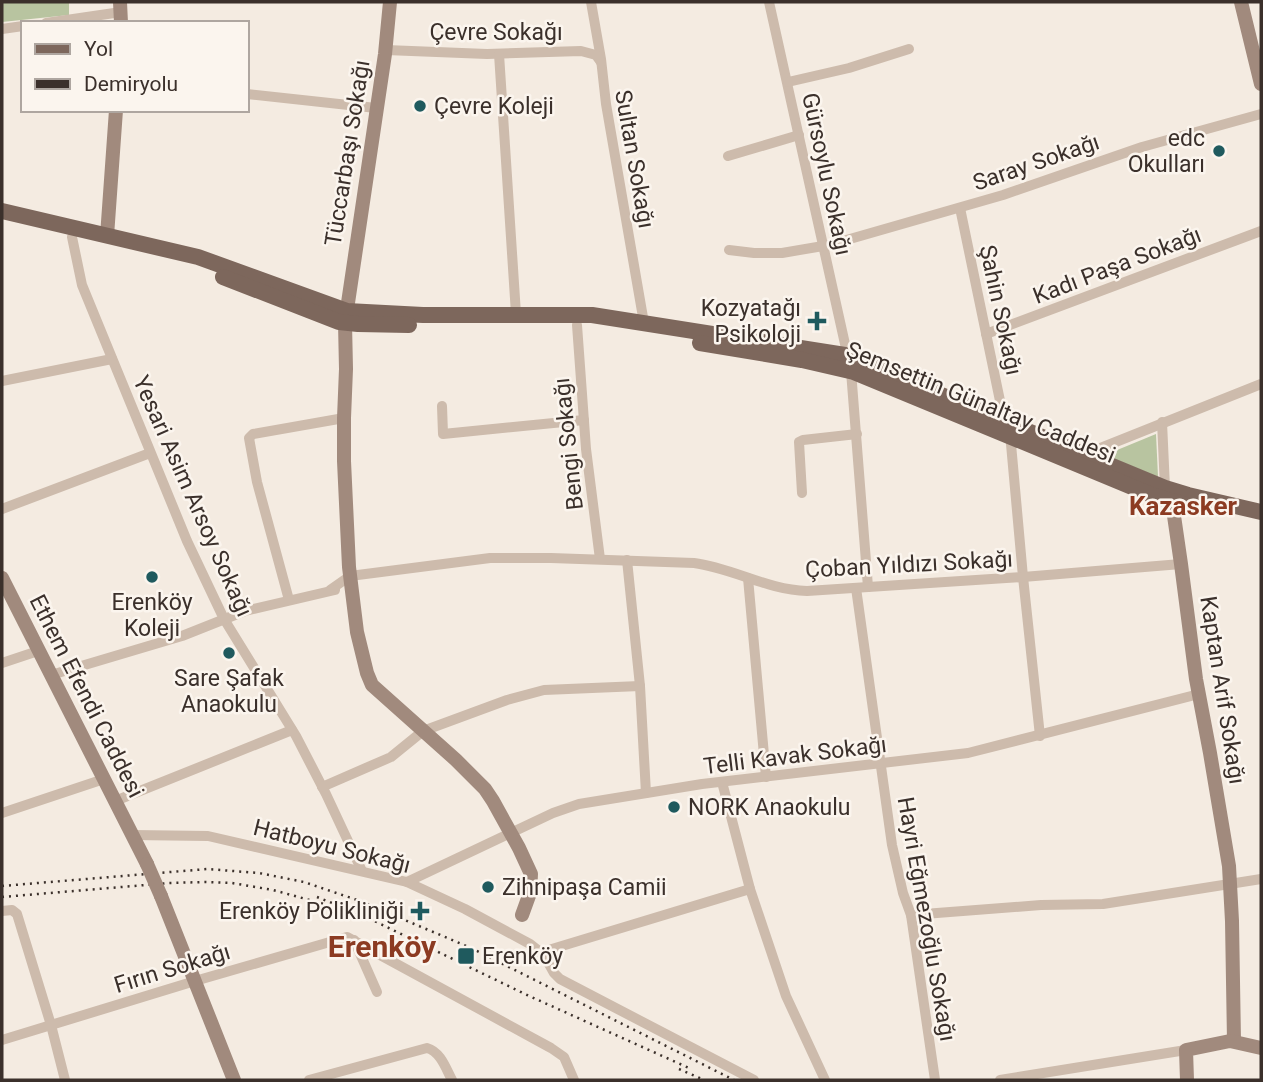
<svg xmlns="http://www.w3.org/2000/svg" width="1263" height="1082" font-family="Roboto,sans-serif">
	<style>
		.green { fill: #b8c4a0 }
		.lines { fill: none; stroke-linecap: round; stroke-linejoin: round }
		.street { stroke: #cdbbac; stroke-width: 10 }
		.secondary { stroke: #a18a7d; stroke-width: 14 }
		.primary { stroke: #7d675c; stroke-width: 16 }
		.rail { stroke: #3b302b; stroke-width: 2.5; stroke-dasharray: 2 5; stroke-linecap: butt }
		.secondary-bridge { stroke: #a18a7d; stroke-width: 14 }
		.poi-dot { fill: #1f5a5e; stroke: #fbf5ee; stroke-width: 2.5 }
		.labels { text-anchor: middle; stroke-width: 5; stroke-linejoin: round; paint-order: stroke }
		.street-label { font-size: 23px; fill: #3b302b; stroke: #fbf5ee }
		.poi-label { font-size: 23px; fill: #3b302b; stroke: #fbf5ee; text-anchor: start }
		.quarter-label { font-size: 26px; font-weight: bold; fill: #8c3b22; stroke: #fbf5ee }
		.district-label { font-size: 30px; font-weight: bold; fill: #8c3b22; stroke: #fbf5ee }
	</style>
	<rect width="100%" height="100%" fill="#f4ebe1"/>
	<g class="green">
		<polygon points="2,2 69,2 69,15 2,22"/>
		<polygon points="1156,434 1158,477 1105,455"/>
	</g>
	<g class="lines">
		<g class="street">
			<polyline points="591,2 601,59 606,104 644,323"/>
			<polyline points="769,2 851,371 868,587"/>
			<polyline points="46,23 121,12"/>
			<polyline points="2,29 23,26"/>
			<polyline points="386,50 487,54 581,51 596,55 601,62"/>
			<polyline points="499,54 516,314"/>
			<polyline points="788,82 849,68 909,49"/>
			<polyline points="247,94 376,108"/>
			<polyline points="728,156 799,135"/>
			<polyline points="960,208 1004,420"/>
			<polyline points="72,237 82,285 187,541 224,619 296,736 326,794 362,871"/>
			<polyline points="729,250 754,253 782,253 829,245 1003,195 1142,147 1261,114"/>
			<polyline points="577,325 586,449 600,559"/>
			<polyline points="986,334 1261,231"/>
			<polyline points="2,381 112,359"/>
			<polyline points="442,406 443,434 584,420"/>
			<polyline points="1162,422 1165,488"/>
			<polyline points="1010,433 1023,577 1040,736"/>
			<polyline points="1083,455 1261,384"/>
			<polyline points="802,493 799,442 803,440 857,434"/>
			<polyline points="2,509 150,453"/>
			<polyline points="627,560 640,686 646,793"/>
			<polyline points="748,578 766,777"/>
			<polyline points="856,588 892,845 903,893 911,915 935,1080"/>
			<path d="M330 590 350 576 490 558H551L694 563C733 568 767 590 807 591L1023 577 1181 564"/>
			<polyline points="289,600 257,482 249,438 253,434 344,418"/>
			<polyline points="2,663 38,651"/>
			<polyline points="51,675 182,636 245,611 335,590"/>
			<polyline points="722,782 750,889 786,996 825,1080"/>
			<polyline points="322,787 391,757 423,731 507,700 544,690 640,686"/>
			<polyline points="115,801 292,730"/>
			<polyline points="2,813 104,779"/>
			<polyline points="132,835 208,836 407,882 465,909 530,944 544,955 554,973 560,979 754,1080"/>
			<polyline points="407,882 553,813 579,804 702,784 968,753 1199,694"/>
			<polyline points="2,911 12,910 17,914 51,1025 65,1080"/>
			<polyline points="911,915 1041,905 1103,904 1261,879"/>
			<polyline points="354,940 377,992"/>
			<polyline points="542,952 750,889"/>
			<polyline points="2,1040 195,981 347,937 551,1048 564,1057 574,1080"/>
			<path d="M309 1080 427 1048C441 1052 446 1069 452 1080"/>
			<polyline points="1000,1080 1186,1050"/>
		</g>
		<g class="secondary">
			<polyline points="120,2 121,23"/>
			<polyline points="390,2 385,54 345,323 346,369 344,418 344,461 349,567 357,632 367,673 372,685 456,760 485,789 493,801 519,848 531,874 530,893 522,915"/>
			<polyline points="1241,2 1261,84"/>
			<polyline points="107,236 116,110"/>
			<polyline points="1169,491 1172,502 1181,564 1196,679 1210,753 1229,866 1232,921 1234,1041"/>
			<polyline points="2,578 147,864"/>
			<polyline points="161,896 234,1080"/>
			<polyline points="1187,1080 1186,1050 1230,1041 1261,1048"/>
		</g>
		<g class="primary">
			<polyline points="2,211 198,257 347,311 423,315 592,315 845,355 1165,488 1188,495 1261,512"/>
			<polyline points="223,277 339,322 358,324 409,325"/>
			<polyline points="700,343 802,360 854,372 1154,496 1197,508"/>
		</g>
		<g class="rail">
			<polyline points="2,886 207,869 259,873 304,882 360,901 471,948 734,1080"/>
			<polyline points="2,897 169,883 206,882 232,883 273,890 324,904"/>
			<polyline points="317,897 362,915 527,995 689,1068"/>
			<polyline points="679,1069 704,1080"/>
		</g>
		<polyline class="secondary-bridge" points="147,864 161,896"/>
	</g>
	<g class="poi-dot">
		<circle cx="420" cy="106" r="7"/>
		<circle cx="1219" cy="151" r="7"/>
		<path d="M813.5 310.5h7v7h7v7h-7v7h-7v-7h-7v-7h7z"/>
		<circle cx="152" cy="577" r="7"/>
		<circle cx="229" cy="653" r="7"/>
		<circle cx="674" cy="807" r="7"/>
		<circle cx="488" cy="887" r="7"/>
		<path d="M416.5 900.5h7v7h7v7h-7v7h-7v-7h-7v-7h7z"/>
		<rect x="457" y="947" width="18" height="18" rx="3.5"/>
	</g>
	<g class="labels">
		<g class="street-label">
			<text x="496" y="40">Çevre Sokağı</text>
			<text transform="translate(347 153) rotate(-81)" y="8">Tüccarbaşı Sokağı</text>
			<text transform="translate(635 159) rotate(80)" y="8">Sultan Sokağı</text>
			<text transform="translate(1036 162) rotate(-19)" y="8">Saray Sokağı</text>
			<text transform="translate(827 174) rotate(78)" y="8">Gürsoylu Sokağı</text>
			<text transform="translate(1117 265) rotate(-21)" y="8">Kadı Paşa Sokağı</text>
			<text transform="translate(1001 310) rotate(78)" y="8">Şahin Sokağı</text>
			<text transform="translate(981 402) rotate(22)" y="8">Şemsettin Günaltay Caddesi</text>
			<text transform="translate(568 444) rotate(-96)" y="8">Bengi Sokağı</text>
			<text transform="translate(193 496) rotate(66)" y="8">Yesari Asim Arsoy Sokağı</text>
			<text transform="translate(909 564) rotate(-3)" y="8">Çoban Yıldızı Sokağı</text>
			<text transform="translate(1223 690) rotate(81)" y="8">Kaptan Arif Sokağı</text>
			<text transform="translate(87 696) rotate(63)" y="8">Ethem Efendi Caddesi</text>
			<text transform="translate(795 755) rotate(-7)" y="8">Telli Kavak Sokağı</text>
			<text transform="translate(332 846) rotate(14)" y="8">Hatboyu Sokağı</text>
			<text transform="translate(927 919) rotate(80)" y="8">Hayri Eğmezoğlu Sokağı</text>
			<text transform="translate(172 968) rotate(-17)" y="8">Fırın Sokağı</text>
		</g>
		<g class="poi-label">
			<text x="434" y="114">Çevre Koleji</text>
			<text x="1205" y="146" text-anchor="end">edc<tspan x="1205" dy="26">Okulları</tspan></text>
			<text x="801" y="316" text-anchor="end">Kozyatağı<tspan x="801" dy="26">Psikoloji</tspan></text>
			<text x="152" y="610" text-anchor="middle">Erenköy<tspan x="152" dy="26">Koleji</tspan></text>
			<text x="229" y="686" text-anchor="middle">Sare Şafak<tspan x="229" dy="26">Anaokulu</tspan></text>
			<text x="688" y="815">NORK Anaokulu</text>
			<text x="502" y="895">Zihnipaşa Camii</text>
			<text x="404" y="919" text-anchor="end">Erenköy Polikliniği</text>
			<text x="482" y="964">Erenköy</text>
		</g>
		<g class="quarter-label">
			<text x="1183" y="515">Kazasker</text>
		</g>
		<g class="district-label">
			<text x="382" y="957">Erenköy</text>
		</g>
	</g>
	<rect width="1263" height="1082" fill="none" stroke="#3b302b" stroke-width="7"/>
	<rect x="21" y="21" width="228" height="91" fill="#fbf5ee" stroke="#aea6a0" stroke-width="2"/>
	<rect x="35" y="44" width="35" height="10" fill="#7d675c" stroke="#aea6a0" stroke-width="2"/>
	<text x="84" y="56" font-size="21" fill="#3b302b">Yol</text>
	<rect x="35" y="79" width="35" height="10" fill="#3b302b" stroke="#aea6a0" stroke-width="2"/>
	<text x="84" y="91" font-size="21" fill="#3b302b">Demiryolu</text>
</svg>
